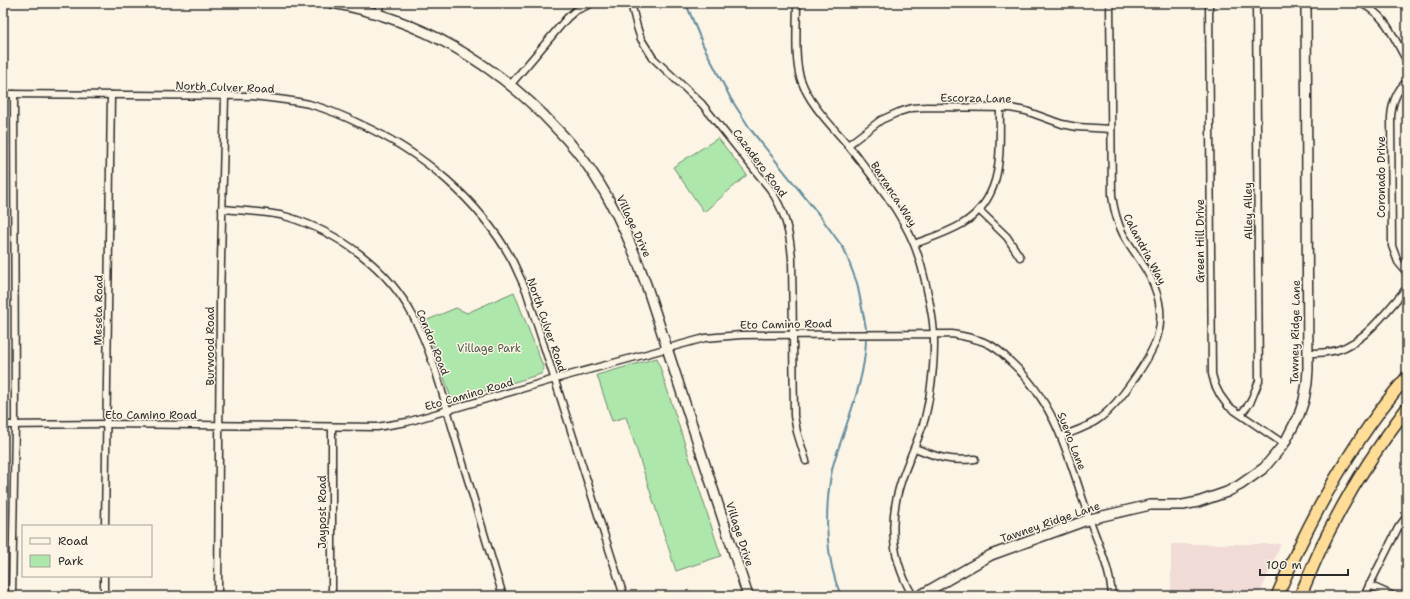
<svg xmlns="http://www.w3.org/2000/svg" width="1410" height="599" font-family="'Shantell Sans',sans-serif">
	<style>
		.built { fill: #f1dbd6 }
		.green { fill: #aee7ac; stroke: #6c896c }
		.lines { fill: none; stroke-linecap: round; stroke-linejoin: round }
		.stream { stroke: #648c9e; stroke-width: 2 }
		.street-casing { stroke: #2b2b2b; stroke-width: 9 }
		.secondary-casing { stroke: #2b2b2b; stroke-width: 12 }
		.highway-casing { stroke: #2b2b2b; stroke-width: 14 }
		.street { stroke: #fcf5e5; stroke-width: 6 }
		.secondary { stroke: #fcf5e5; stroke-width: 9 }
		.highway { stroke: #ffdd96; stroke-width: 11 }
		.labels { text-anchor: middle; stroke-width: 3; stroke-linejoin: round; paint-order: stroke }
		.street-label { font-size: 11px; fill: #2b2b2b; stroke: #fcf5e5 }
		.park-label { font-size: 11px; fill: #4c5a4b; stroke: #fcf5e5 }
	</style>
	<rect width="100%" height="100%" fill="#fcf5e5"/>
	<filter id="ink" filterUnits="userSpaceOnUse"><feTurbulence type="fractalNoise" baseFrequency=".025" numOctaves="2"/><feDisplacementMap in="SourceGraphic" scale="8" xChannelSelector="R" yChannelSelector="G"/><feConvolveMatrix kernelMatrix="1 2 1 2 8 2 1 2 1" color-interpolation-filters="sRGB"/></filter>
	<g filter="url(#ink)">
		<polygon class="built" points="1171,544 1281,544 1259,596 1171,596"/>
		<g class="green">
			<polygon points="718,138 747,175 704,212 673,167"/>
			<polygon points="514,292 544,369 541,374 452,401 425,321 456,308 467,313"/>
			<polygon points="657,358 721,556 676,571 626,417 612,421 597,375"/>
		</g>
		<g class="lines">
			<g class="stream">
				<polyline points="687,6 703,45 731,99 751,130 820,216 844,249 857,283 866,328"/>
				<path d="M841 596C825 558 824 510 832 470 834 460 838 450 841 441 852 408 865 375 866 340"/>
			</g>
			<g class="street-casing">
				<g id="street">
					<path d="M631 3 637 27 641 39 653 58 702 104 770 189C785 211 790 233 792 259L794 416 797 432 806 461"/>
					<path d="M797 3C797 23 794 62 801 80 810 105 831 125 848 145 872 176 899 208 914 244 923 267 928 292 932 316 937 346 932 389 925 418 919 439 909 458 902 479 888 519 891 559 913 596"/>
					<polyline points="1209,3 1212,374 1215,385 1220,395 1228,406 1284,444"/>
					<path d="M1361 3C1389 18 1392 36 1407 61"/>
					<polyline points="377,14 381,3"/>
					<path d="M1407 81C1396 91 1392 103 1391 117L1392 246 1398 262 1407 273"/>
					<polyline points="511,84 567,18 575,11 593,3"/>
					<path d="M3 94 252 96C271 98 290 100 309 104 327 109 344 116 360 124 422 152 479 200 512 260 517 270 521 280 526 290L624 596"/>
					<polyline points="848,145 881,120 899,112 912,108 927,107 1010,108 1026,111 1062,124 1077,127 1111,129"/>
					<path d="M222 209C244 211 267 211 288 217 340 233 388 268 413 316 432 352 442 392 453 430 470 486 486 541 503 596"/>
					<polyline points="979,210 1007,237 1020,257"/>
					<path d="M914 244C930 238 947 233 962 224 1006 197 999 151 1000 107"/>
					<path d="M1308 353C1314 353 1321 353 1327 352 1361 349 1385 312 1407 288"/>
					<polyline points="1241,414 1250,403 1259,381 1256,3"/>
					<path d="M3 425 106 424 377 427 407 422 555 379 705 338 741 335 952 334C963 336 974 338 984 342 995 346 1003 354 1011 362 1056 403 1068 456 1087 512 1096 540 1110 566 1112 596"/>
					<path d="M1062 436C1075 431 1089 427 1100 418 1113 408 1123 395 1132 382 1154 351 1170 325 1154 286 1147 267 1133 252 1123 234 1117 222 1114 210 1112 196L1110 3"/>
					<path d="M915 448C937 457 950 462 975 459"/>
					<polyline points="105,526 111,95"/>
					<polyline points="1369,585 1394,596"/>
					<polyline points="12,596 15,425 14,94"/>
					<polyline points="104,596 104,576"/>
					<polyline points="218,596 220,301 225,96"/>
					<polyline points="332,596 332,427"/>
					<polyline points="1364,596 1398,528 1407,516"/>
				</g>
			</g>
			<g class="secondary-casing">
				<g id="secondary">
					<path d="M332 3C418 18 497 64 556 128 570 142 583 158 594 175 617 210 633 247 647 287L748 596"/>
					<polyline points="919,596 991,555 1090,519 1150,505 1183,505 1198,502 1227,492 1240,485 1264,468 1284,444 1299,415 1304,400 1307,383 1308,369 1306,3"/>
				</g>
			</g>
			<g class="highway-casing">
				<g id="highway">
					<path d="M1277 596C1310 518 1351 442 1407 377"/>
					<path d="M1300 596C1311 572 1320 547 1333 524 1354 483 1379 445 1407 408"/>
				</g>
			</g>
			<use href="#street" class="street"/>
			<use href="#secondary" class="secondary"/>
			<use href="#highway" class="highway"/>
		</g>
	</g>
	<g class="labels">
		<g class="street-label">
			<text transform="translate(225 87) rotate(2)" y="4">North Culver Road</text>
			<text transform="translate(976 98) rotate(1)" y="4">Escorza Lane</text>
			<text transform="translate(760 163) rotate(53)" y="4">Cazadero Road</text>
			<text transform="translate(1381 177) rotate(-90)" y="4">Coronado Drive</text>
			<text transform="translate(894 194) rotate(57)" y="4">Barranca Way</text>
			<text transform="translate(1248 211) rotate(-91)" y="4">Alley Alley</text>
			<text transform="translate(634 226) rotate(65)" y="4">Village Drive</text>
			<text transform="translate(1200 241) rotate(-90)" y="4">Green Hill Drive</text>
			<text transform="translate(1145 249) rotate(62)" y="4">Calandria Way</text>
			<text transform="translate(98 310) rotate(-89)" y="4">Meseta Road</text>
			<text transform="translate(786 324) rotate(-1)" y="4">Eto Camino Road</text>
			<text transform="translate(547 325) rotate(71)" y="4">North Culver Road</text>
			<text transform="translate(1295 332) rotate(-89)" y="4">Tawney Ridge Lane</text>
			<text transform="translate(433 342) rotate(68)" y="4">Condor Road</text>
			<text transform="translate(210 346) rotate(-90)" y="4">Burwood Road</text>
			<text transform="translate(469 394) rotate(-16)" y="4">Eto Camino Road</text>
			<text x="151" y="419">Eto Camino Road</text>
			<text transform="translate(1072 441) rotate(69)" y="4">Sueno Lane</text>
			<text transform="translate(322 512) rotate(-90)" y="4">Jaypost Road</text>
			<text transform="translate(1050 522) rotate(-19)" y="4">Tawney Ridge Lane</text>
			<text transform="translate(740 534) rotate(72)" y="4">Village Drive</text>
		</g>
		<g class="park-label">
			<text x="489" y="352">Village Park</text>
		</g>
	</g>
	<rect width="1410" height="599" fill="none" stroke="#fcf5e5" stroke-width="16"/>
	<rect x="8" y="8" width="1394" height="583" fill="none" stroke="#2b2b2b" stroke-width="1.5" filter="url(#ink)"/>
	<rect x="22" y="525" width="130" height="52" fill="#fcf5e5" stroke="#a8a49b"/>
	<rect x="30" y="538" width="20" height="6" fill="#fcf5e5" stroke="#a8a49b"/>
	<text x="58" y="545" font-size="12" fill="#2b2b2b">Road</text>
	<rect x="30" y="555" width="20" height="12" fill="#aee7ac" stroke="#a8a49b"/>
	<text x="58" y="565" font-size="12" fill="#2b2b2b">Park</text>
	<path d="M1260 569v6h88v-6" fill="none" stroke="#2b2b2b" stroke-width="2"/>
	<text x="1266" y="569" font-size="12" fill="#2b2b2b" stroke="#fcf5e5" stroke-width="3" paint-order="stroke">100 m</text>
</svg>
